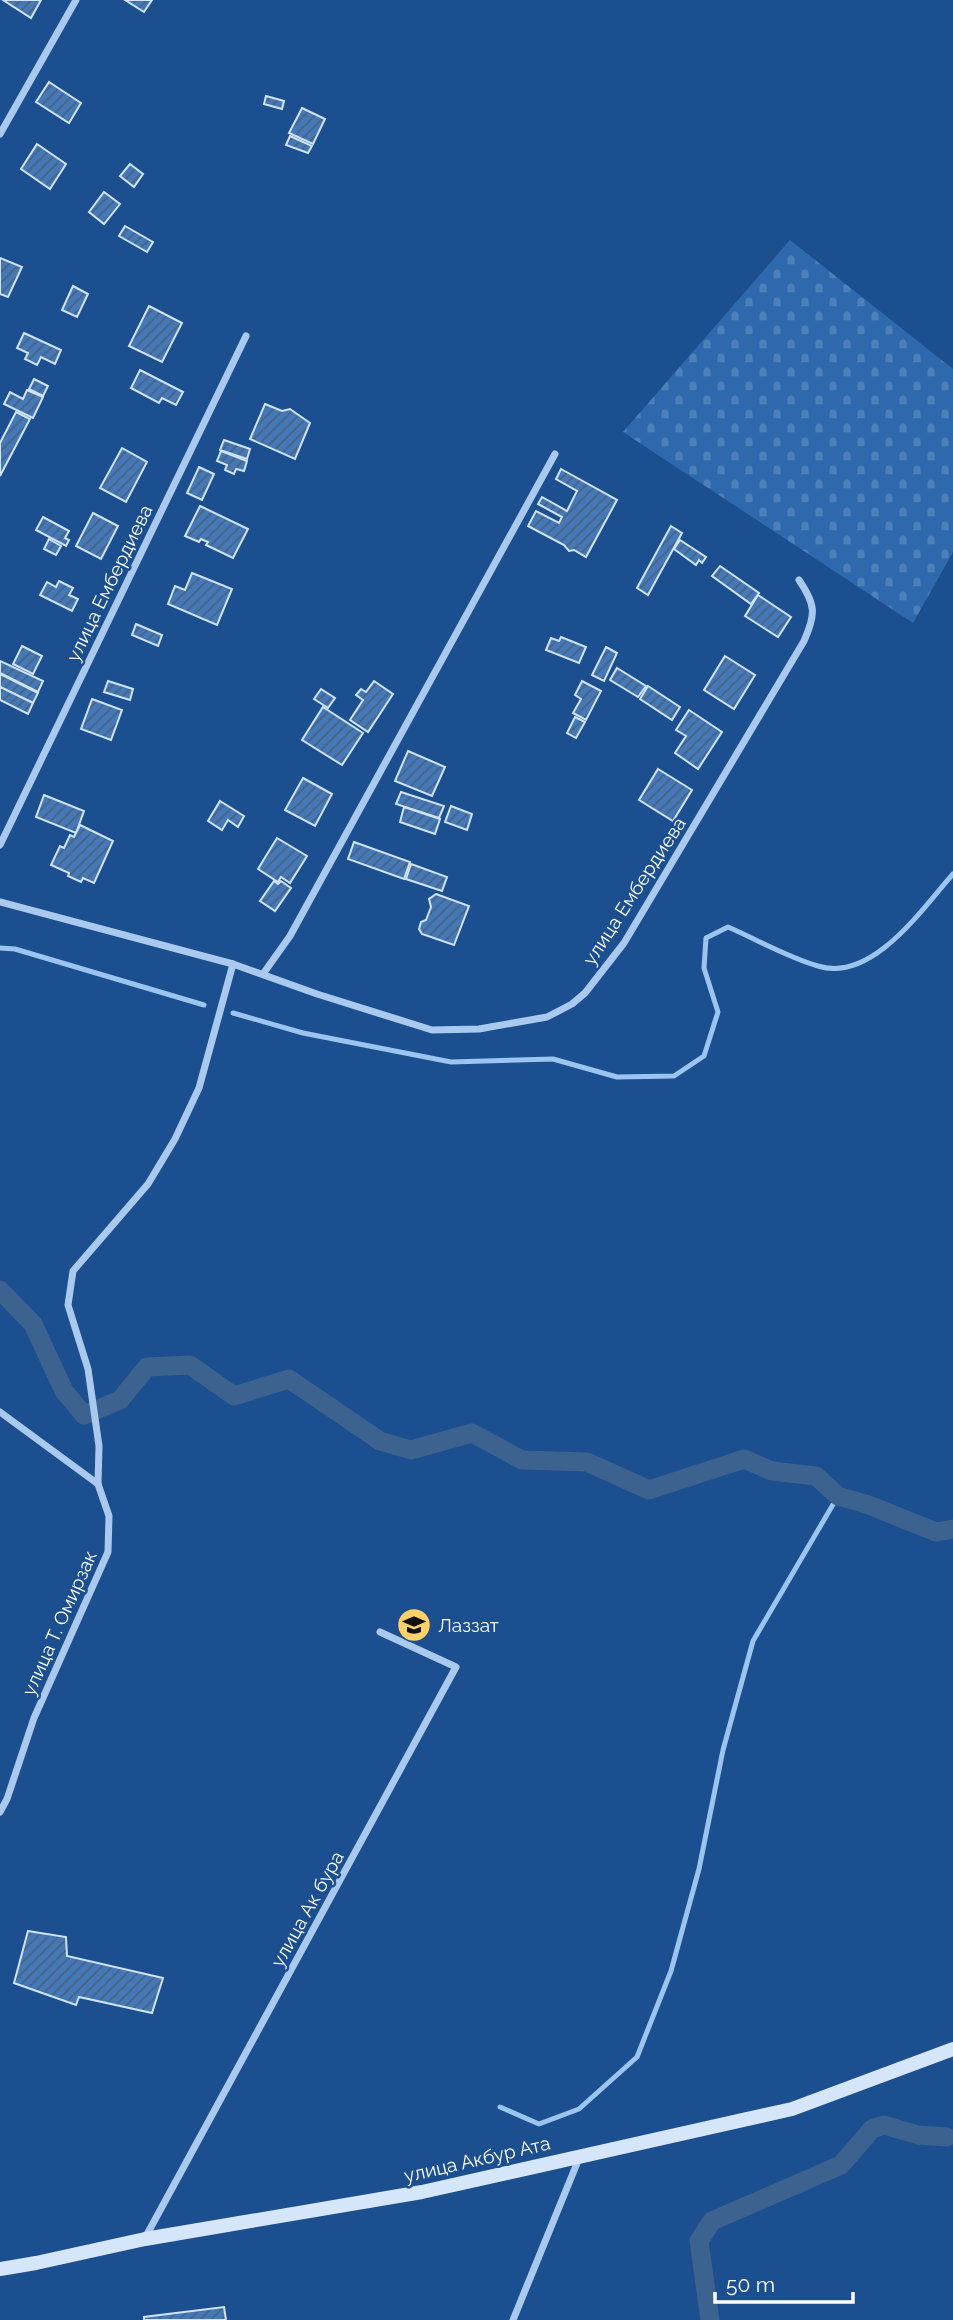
<svg xmlns="http://www.w3.org/2000/svg" width="953" height="2320" font-family="Raleway,sans-serif">
	<style>
		.cemetery { fill: url(#cemetery-stones) }
		.lines { fill: none; stroke-linecap: round; stroke-linejoin: round }
		.stream { stroke: #9cc4f0; stroke-width: 5 }
		.canal { stroke: #3c6290; stroke-width: 19 }
		.building { fill: url(#building-hatch); stroke: #cfe3fa; stroke-width: 2 }
		.minor { stroke: #a9c9ee; stroke-width: 7 }
		.secondary { stroke: #d6e6fa; stroke-width: 14 }
		.labels { text-anchor: middle; stroke-width: 5; stroke-linejoin: round; paint-order: stroke }
		.street-label { font-size: 19px; fill: #fff; stroke: #1b4f8f }
		.poi-label { font-size: 19px; fill: #fff; stroke: #1b4f8f; text-anchor: start }
	</style>
	<defs>
		<pattern id="cemetery-stones" width="16" height="16" patternUnits="userSpaceOnUse" patternTransform="scale(1.75)"><rect width="16" height="16" fill="#2e69ad"/><path d="M2 7V4a2 2 0 0 1 4 0v3zM10 15v-3a2 2 0 0 1 4 0v3z" fill="#4d80b9"/></pattern>
		<pattern id="building-hatch" width="6" height="6" patternUnits="userSpaceOnUse" patternTransform="scale(1.75)"><rect width="6" height="6" fill="#4478b7"/><path d="M-1 1l2-2M0 6l6-6M5 7l2-2" fill="none" stroke="#486282"/></pattern>
	</defs>
	<rect width="100%" height="100%" fill="#1b4f8f"/>
	<polygon class="cemetery" points="790,240 953,369 953,552 913,623 623,432"/>
	<g class="lines">
		<g class="stream">
			<polyline points="0,948 15,949 204,1005"/>
			<path d="M233 1013 303 1033 451 1062 553 1059 617 1077 674 1076 704 1056 718 1012 704 968 706 938 728 927C758 940 787 957 818 966 872 983 922 909 953 874"/>
			<polyline points="500,2107 539,2124 579,2109 637,2057 671,1971 699,1869 723,1750 753,1641 838,1496"/>
		</g>
		<g class="canal">
			<polyline points="0,1290 33,1324 64,1391 84,1415 120,1400 147,1367 190,1365 234,1396 289,1379 380,1441 411,1450 472,1433 522,1460 587,1462 649,1490 744,1459 772,1471 816,1476 838,1496 869,1505 936,1532 953,1529"/>
			<polyline points="710,2320 699,2241 712,2221 841,2165 872,2129 884,2125 918,2135 947,2137"/>
		</g>
	</g>
	<g class="building">
		<polygon points="3,0 41,0 31,18"/>
		<polygon points="125,0 152,0 144,12"/>
		<polygon points="49,82 81,103 69,123 36,102"/>
		<polygon points="266,96 284,101 282,109 264,104"/>
		<polygon points="302,108 325,119 313,144 289,133"/>
		<polygon points="290,136 312,146 308,153 286,145"/>
		<polygon points="37,144 66,164 50,189 21,169"/>
		<polygon points="130,164 143,174 134,187 120,176"/>
		<polygon points="104,192 120,204 104,224 89,212"/>
		<polygon points="125,226 153,242 147,252 119,236"/>
		<polygon points="0,258 22,267 8,297 0,294"/>
		<polygon points="73,286 88,294 77,317 62,310"/>
		<polygon points="149,306 182,323 162,362 129,346"/>
		<polygon points="24,333 61,350 55,364 41,357 37,365 25,359 28,353 17,348"/>
		<polygon points="140,370 183,392 176,405 162,398 159,403 131,388"/>
		<polygon points="34,379 48,386 43,396 29,389"/>
		<polygon points="27,390 43,397 33,418 4,404 10,392 23,399"/>
		<polygon points="265,404 282,411 290,409 310,423 295,459 250,439"/>
		<polygon points="16,412 30,419 0,476 0,443"/>
		<polygon points="224,440 250,449 247,459 220,450"/>
		<polygon points="122,448 147,462 126,502 100,488"/>
		<polygon points="221,451 247,461 244,471 236,469 234,474 225,470 227,465 217,461"/>
		<polygon points="199,467 214,474 202,500 187,493"/>
		<polygon points="561,469 617,500 586,557 574,550 569,551 564,545 528,526 536,511 559,523 562,517 538,504 542,497 567,511 577,491 556,479"/>
		<polygon points="200,506 248,529 233,558 206,545 208,542 201,539 199,542 185,536"/>
		<polygon points="93,513 118,526 101,559 76,546"/>
		<polygon points="43,517 69,531 65,538 69,540 66,546 36,530"/>
		<polygon points="671,526 682,533 648,595 637,588"/>
		<polygon points="49,539 61,546 56,555 44,549"/>
		<polygon points="680,540 706,557 702,563 699,560 696,565 674,549"/>
		<polygon points="720,566 759,593 751,604 712,576"/>
		<polygon points="192,573 232,589 217,625 168,604 175,586 185,590"/>
		<polygon points="59,581 73,588 69,595 78,599 72,611 40,595 47,582 56,587"/>
		<polygon points="758,595 791,617 778,637 745,616"/>
		<polygon points="136,624 162,635 158,646 132,635"/>
		<polygon points="561,637 586,647 579,663 546,650 551,638 559,641"/>
		<polygon points="22,646 42,656 33,674 13,664"/>
		<polygon points="606,647 617,653 604,681 592,675"/>
		<polygon points="725,656 755,675 734,709 704,690"/>
		<polygon points="0,661 43,681 38,692 0,673"/>
		<polygon points="617,668 646,686 638,697 610,680"/>
		<polygon points="0,674 38,693 33,703 0,687"/>
		<polygon points="108,681 133,689 130,700 104,692"/>
		<polygon points="374,681 393,694 368,732 350,720 363,700 356,695 361,689 366,692"/>
		<polygon points="582,681 601,691 586,720 573,713 581,699 575,695"/>
		<polygon points="648,686 680,707 672,720 640,699"/>
		<polygon points="0,687 33,703 28,714 0,700"/>
		<polygon points="321,689 335,698 328,708 314,699"/>
		<polygon points="92,699 122,710 111,740 81,729"/>
		<polygon points="323,707 363,733 342,765 302,740"/>
		<polygon points="689,710 722,732 698,769 675,753 686,736 676,730"/>
		<polygon points="575,717 585,722 576,738 567,733"/>
		<polygon points="408,751 445,767 432,796 395,781"/>
		<polygon points="658,769 692,790 673,821 639,800"/>
		<polygon points="303,778 332,794 315,826 285,810"/>
		<polygon points="401,792 444,806 439,818 396,804"/>
		<polygon points="44,795 84,811 76,833 36,817"/>
		<polygon points="220,801 244,816 238,827 228,820 222,830 208,821"/>
		<polygon points="451,806 472,814 467,830 445,822"/>
		<polygon points="404,807 440,819 435,834 400,822"/>
		<polygon points="80,825 113,841 94,883 83,878 81,882 68,876 69,873 51,865 60,846 64,848 70,835 74,837"/>
		<polygon points="277,838 307,856 290,883 281,877 278,882 258,869"/>
		<polygon points="354,842 410,862 404,879 348,859"/>
		<polygon points="411,864 447,877 442,891 406,879"/>
		<polygon points="274,881 278,884 281,881 291,888 275,911 260,901"/>
		<polygon points="436,894 469,906 454,945 422,934 419,929 421,922 426,920 431,907 429,899"/>
		<polygon points="28,1931 66,1937 67,1956 163,1978 152,2013 79,1997 76,2005 14,1983"/>
		<polygon points="224,2307 226,2320 144,2320 144,2317"/>
	</g>
	<g class="lines">
		<g class="minor">
			<polyline points="0,134 76,0"/>
			<polyline points="0,845 246,336"/>
			<path d="M0 902 233 964 317 994 432 1030 479 1029 547 1017 572 1004 585 993 624 943 804 641C816 614 816 605 799 580"/>
			<polyline points="263,974 290,936 555,454"/>
			<polyline points="0,1412 98,1484"/>
			<polyline points="0,1812 7,1799 34,1718 108,1552 109,1516 98,1484 99,1446 88,1369 68,1305 73,1271 148,1184 175,1139 199,1088 233,964"/>
			<polyline points="145,2238 456,1667 380,1632"/>
			<polyline points="513,2320 580,2156"/>
		</g>
		<polyline class="secondary" points="0,2269 36,2263 145,2239 422,2192 792,2109 953,2049"/>
	</g>
	<defs>
		<g id="school-disc" transform="scale(1.75)"><circle r="9.5" fill="#ffd166" stroke="#1b4f8f"/><path d="M0-5L7-2L0 1L-7-2ZM-4 1L0 2.5L4 1V4Q0 6-4 4Z" fill="#111"/></g>
	</defs>
	<g fill-rule="evenodd">
		<use href="#school-disc" x="414" y="1625"/>
	</g>
	<g class="labels">
		<g class="street-label">
			<text transform="translate(109 583) rotate(-64)" y="7">улица Ембердиева</text>
			<text transform="translate(634 891) rotate(-57)" y="7">улица Ембердиева</text>
			<text transform="translate(59 1623) rotate(-66)" y="7">улица Т. Омирзак</text>
			<text transform="translate(307 1909) rotate(-61)" y="7">улица Ак бура</text>
			<text transform="translate(477 2159) rotate(-13)" y="7">улица Акбур Ата</text>
		</g>
		<g class="poi-label">
			<text x="438" y="1632">Лаззат</text>
		</g>
	</g>
	<path d="M715 2292v10h138v-10" fill="none" stroke="#ffffff" stroke-width="3.5"/>
	<text x="726" y="2292" font-size="21" fill="#ffffff" stroke="#1b4f8f" stroke-width="5" paint-order="stroke">50 m</text>
</svg>
